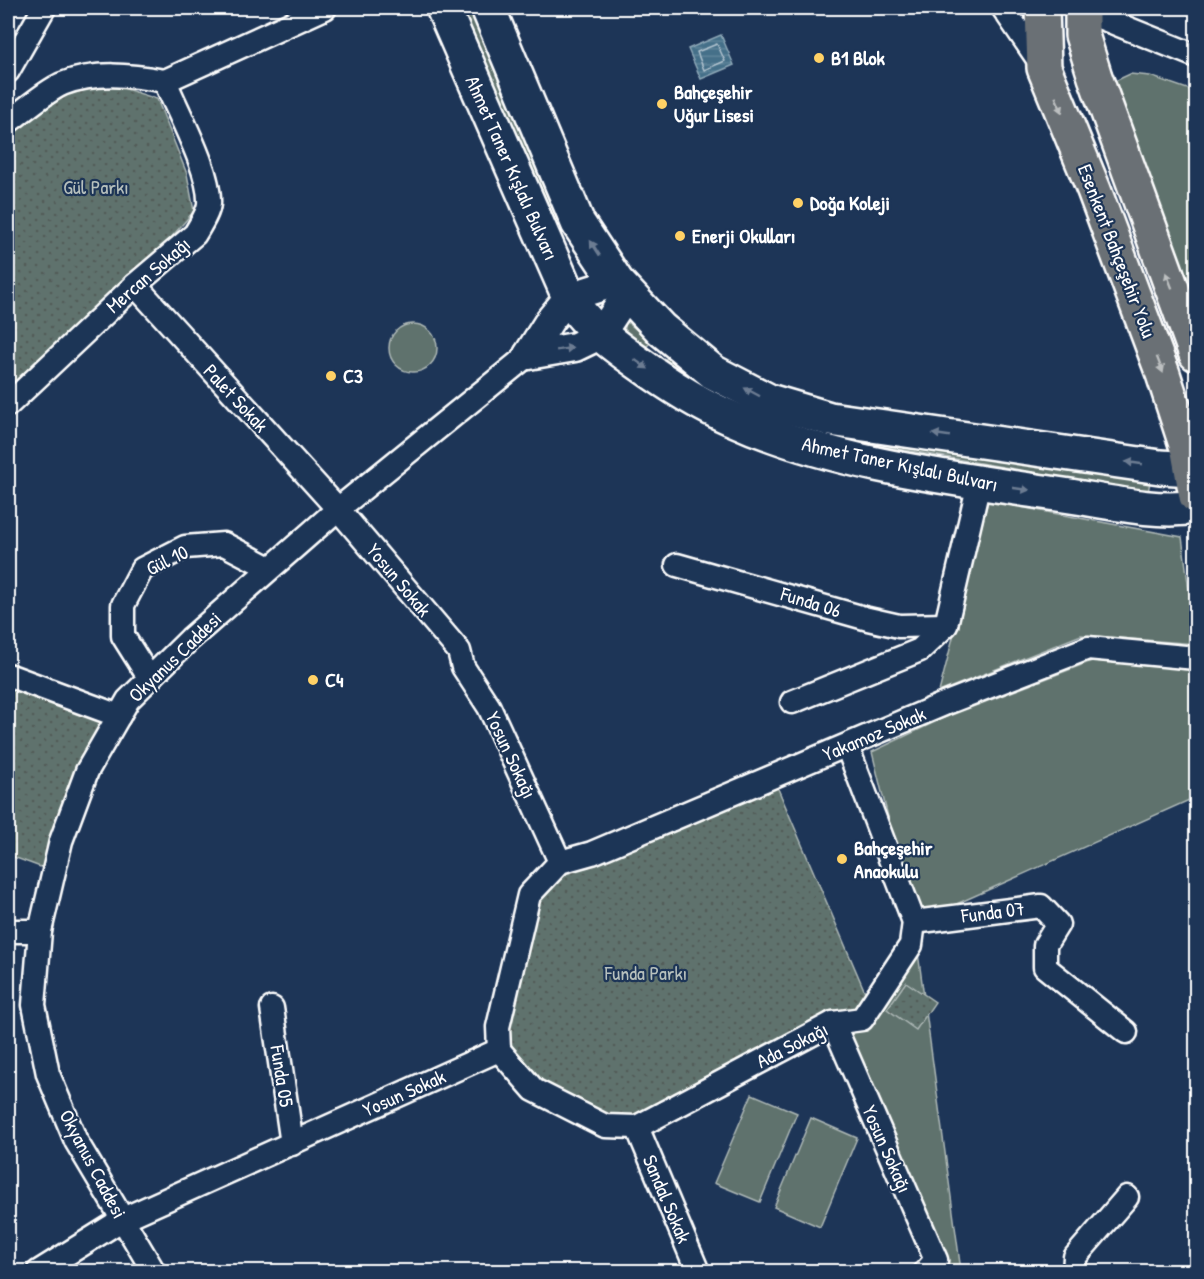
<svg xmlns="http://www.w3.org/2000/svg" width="1204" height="1279" font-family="'Patrick Hand',sans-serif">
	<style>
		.grass { fill: #5e726d; stroke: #aeb8b6; stroke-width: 1.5 }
		.park { fill: url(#park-dots); stroke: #aeb8b6; stroke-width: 1.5 }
		.water { fill: url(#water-rules); stroke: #8fa9b8; stroke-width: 1.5 }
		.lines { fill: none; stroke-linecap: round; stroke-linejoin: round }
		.shore { stroke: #b4c5d0; stroke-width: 1.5 }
		.minor-casing { stroke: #fff; stroke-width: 27 }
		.tertiary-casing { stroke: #fff; stroke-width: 33 }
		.secondary-casing { stroke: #fff; stroke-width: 38 }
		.primary-casing { stroke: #fff; stroke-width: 38 }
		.minor { stroke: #1d3557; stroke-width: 22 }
		.tertiary { stroke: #1d3557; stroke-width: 28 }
		.secondary { stroke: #1d3557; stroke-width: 33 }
		.primary { stroke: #6a7074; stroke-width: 33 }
		.oneway { fill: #bcbfc0 }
		.oneway2 { fill: #6c7c92 }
		.poi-dot { fill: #ffd166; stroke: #1d3557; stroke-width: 2 }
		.labels { text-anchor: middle; stroke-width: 4.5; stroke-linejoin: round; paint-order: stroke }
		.poi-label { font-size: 20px; font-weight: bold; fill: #fff; stroke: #1d3557; text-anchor: start }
		.street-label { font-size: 20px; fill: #fff; stroke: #1d3557 }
		.park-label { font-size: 20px; fill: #b7c0bd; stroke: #1d3557 }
	</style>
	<defs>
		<pattern id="park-dots" width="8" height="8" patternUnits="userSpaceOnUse" patternTransform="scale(1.5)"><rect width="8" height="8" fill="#5e726d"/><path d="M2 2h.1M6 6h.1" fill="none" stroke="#535b59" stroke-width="1.8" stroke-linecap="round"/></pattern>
		<pattern id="water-rules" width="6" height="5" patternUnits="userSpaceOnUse" patternTransform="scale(1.5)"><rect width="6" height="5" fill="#446f89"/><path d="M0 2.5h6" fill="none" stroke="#60859b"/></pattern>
	</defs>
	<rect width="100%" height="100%" fill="#1d3557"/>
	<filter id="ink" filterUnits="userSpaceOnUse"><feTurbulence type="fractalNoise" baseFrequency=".0167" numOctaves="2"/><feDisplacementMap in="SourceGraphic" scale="12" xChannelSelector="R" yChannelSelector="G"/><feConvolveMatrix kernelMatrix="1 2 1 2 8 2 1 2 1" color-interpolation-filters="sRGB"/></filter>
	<g filter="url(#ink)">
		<g class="grass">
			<polygon points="458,8 469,8 560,225 553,228"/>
			<polygon points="1130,74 1150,76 1196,92 1196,315 1113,82"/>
			<polygon points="626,321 651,342 643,350 624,334"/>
			<circle cx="413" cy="348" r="24"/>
			<polygon points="670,353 699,373 1150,482 1148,492 823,436 733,405 663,363"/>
			<polygon points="988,501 1182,537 1196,644 1081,635 939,692"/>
			<polygon points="1097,659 1196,671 1196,797 914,923 961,1271 925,1271 936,1260 833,1023 862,1019 914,922 872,752 941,719"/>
			<polygon points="752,1094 797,1113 760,1202 714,1183"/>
			<polygon points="811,1118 857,1138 820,1227 774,1207"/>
		</g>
		<g class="park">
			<polygon points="78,87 123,88 157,99 187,174 194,211 151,261 63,337 8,389 8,135"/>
			<polygon points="8,675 119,716 54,872 8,855"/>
			<polygon points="773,777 871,1006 637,1127 534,1090 499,1050 529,895 550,871"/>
			<polygon points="906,982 935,1002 916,1030 887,1009"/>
		</g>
		<polygon class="water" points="721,35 734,65 701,79 688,49"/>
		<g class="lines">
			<polygon class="shore" points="717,44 725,61 704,70 697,52"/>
			<g class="minor-casing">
				<g id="minor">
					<polyline points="1003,8 1044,68"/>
					<polyline points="1077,8 1196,56"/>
					<polyline points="8,71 44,8"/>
					<polyline points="165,81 325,8"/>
					<path d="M8 122C25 110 43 93 62 84 96 71 130 75 165 81"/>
					<polyline points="135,285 338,509 459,651 463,667 489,707 560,862"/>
					<path d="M8 405 135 285 195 234C200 225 208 214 209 204 211 172 178 113 165 81"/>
					<polyline points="677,565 868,619 899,626 946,625"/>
					<polyline points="8,675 119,716"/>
					<polyline points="150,679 123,636 123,605 142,569 185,547 224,544 270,568"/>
					<polyline points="792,702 920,650 946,625 979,483"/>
					<polyline points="914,922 1041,906 1058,924 1045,945 1045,967 1126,1032"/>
					<polyline points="8,931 40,931"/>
					<polyline points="272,1008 292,1144"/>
					<polyline points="833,1023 936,1260 925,1272"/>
					<polyline points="499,1050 498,1027 529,895 560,862 592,853 944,704 1088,648 1196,658"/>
					<polyline points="499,1050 534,1090 605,1126 637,1127 833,1023 862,1019 911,945 914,922 847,746"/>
					<polyline points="637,1127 698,1272"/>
					<polyline points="38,1272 123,1219 499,1050"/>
					<polyline points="154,1272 76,1141 48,1074 34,1005 40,931 61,841 87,771 128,700 190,639 338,509 528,355"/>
					<polyline points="1074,1272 1075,1257 1127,1197"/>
				</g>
			</g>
			<g class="tertiary-casing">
				<g id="tertiary">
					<polyline points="528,355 575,347 600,335 627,294"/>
					<polyline points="528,355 550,320 569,297 617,282"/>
				</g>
			</g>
			<g class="secondary-casing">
				<g id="secondary">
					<path d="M443 8 569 297C586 326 611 343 637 362 666 383 698 404 731 418 832 464 948 478 1057 494 1102 500 1152 514 1196 507"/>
					<polyline points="488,8 578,223 617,282 661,329 713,372 769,401 830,419 1160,467 1192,469"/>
				</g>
			</g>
			<g class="primary-casing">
				<g id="primary">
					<polyline points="1042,8 1044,68 1094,190 1163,374 1188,451 1196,496"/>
					<polyline points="1082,8 1082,35 1095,77 1196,354"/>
				</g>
			</g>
			<use href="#minor" class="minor"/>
			<use href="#tertiary" class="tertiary"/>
			<use href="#secondary" class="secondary"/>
			<use href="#primary" class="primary"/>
		</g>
		<defs><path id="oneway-solid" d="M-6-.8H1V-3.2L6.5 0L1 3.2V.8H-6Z" transform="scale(1.5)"/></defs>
		<g class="oneway">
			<use href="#oneway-solid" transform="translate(1059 105) rotate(67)"/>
			<use href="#oneway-solid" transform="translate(1169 280) rotate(-111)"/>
			<use href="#oneway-solid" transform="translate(1160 365) rotate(69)"/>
		</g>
		<g class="oneway2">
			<use href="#oneway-solid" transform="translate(595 248) rotate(-123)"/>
			<use href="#oneway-solid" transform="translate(565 349) rotate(-9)"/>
			<use href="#oneway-solid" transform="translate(641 364) rotate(35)"/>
			<use href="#oneway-solid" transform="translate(752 392) rotate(-152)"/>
			<use href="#oneway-solid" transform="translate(941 435) rotate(-172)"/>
			<use href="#oneway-solid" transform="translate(1134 463) rotate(-172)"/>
			<use href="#oneway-solid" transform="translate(1021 489) rotate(8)"/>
		</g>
	</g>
	<g class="poi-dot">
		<circle cx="819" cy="58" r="6"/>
		<circle cx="662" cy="104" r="6"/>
		<circle cx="798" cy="203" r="6"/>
		<circle cx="680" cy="236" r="6"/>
		<circle cx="331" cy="376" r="6"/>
		<circle cx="313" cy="680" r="6"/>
		<circle cx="842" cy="859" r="6"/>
	</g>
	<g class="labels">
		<g class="poi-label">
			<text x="831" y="65">B1 Blok</text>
			<text x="674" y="99">Bahçeşehir<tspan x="674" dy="23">Uğur Lisesi</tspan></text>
			<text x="810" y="210">Doğa Koleji</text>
			<text x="692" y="243">Enerji Okulları</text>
			<text x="343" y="383">C3</text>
			<text x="325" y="687">C4</text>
			<text x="854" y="855">Bahçeşehir<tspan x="854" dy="23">Anaokulu</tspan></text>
		</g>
		<g class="street-label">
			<text transform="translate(512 168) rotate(66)" y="7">Ahmet Taner Kışlalı Bulvarı</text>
			<text transform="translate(1117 251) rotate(69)" y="7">Esenkent Bahçeşehir Yolu</text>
			<text transform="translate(148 275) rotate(-41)" y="7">Mercan Sokağı</text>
			<text transform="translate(236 398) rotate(47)" y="7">Palet Sokak</text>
			<text transform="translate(900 464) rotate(12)" y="7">Ahmet Taner Kışlalı Bulvarı</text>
			<text transform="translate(167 560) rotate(-26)" y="7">Gül 10</text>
			<text transform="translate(399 580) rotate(50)" y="7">Yosun Sokak</text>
			<text transform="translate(811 602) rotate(17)" y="7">Funda 06</text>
			<text transform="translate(175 657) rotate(-44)" y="7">Okyanus Caddesi</text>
			<text transform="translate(874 734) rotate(-23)" y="7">Yakamoz Sokak</text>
			<text transform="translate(511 755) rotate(65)" y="7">Yosun Sokağı</text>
			<text transform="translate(993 912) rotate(-7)" y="7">Funda 07</text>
			<text transform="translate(792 1045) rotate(-27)" y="7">Ada Sokağı</text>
			<text transform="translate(282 1076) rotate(81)" y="7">Funda 05</text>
			<text transform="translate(404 1093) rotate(-24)" y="7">Yosun Sokak</text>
			<text transform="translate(887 1149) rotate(66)" y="7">Yosun Sokağı</text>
			<text transform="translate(93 1164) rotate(62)" y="7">Okyanus Caddesi</text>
			<text transform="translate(667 1199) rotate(67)" y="7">Sandal Sokak</text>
		</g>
		<g class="park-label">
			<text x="96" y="194">Gül Parkı</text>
			<text x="646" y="980">Funda Parkı</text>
		</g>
	</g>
	<rect width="1204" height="1279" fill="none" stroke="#1d3557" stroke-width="30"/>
	<rect x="15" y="15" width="1174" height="1249" fill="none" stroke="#fff" stroke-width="2" filter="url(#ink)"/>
</svg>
